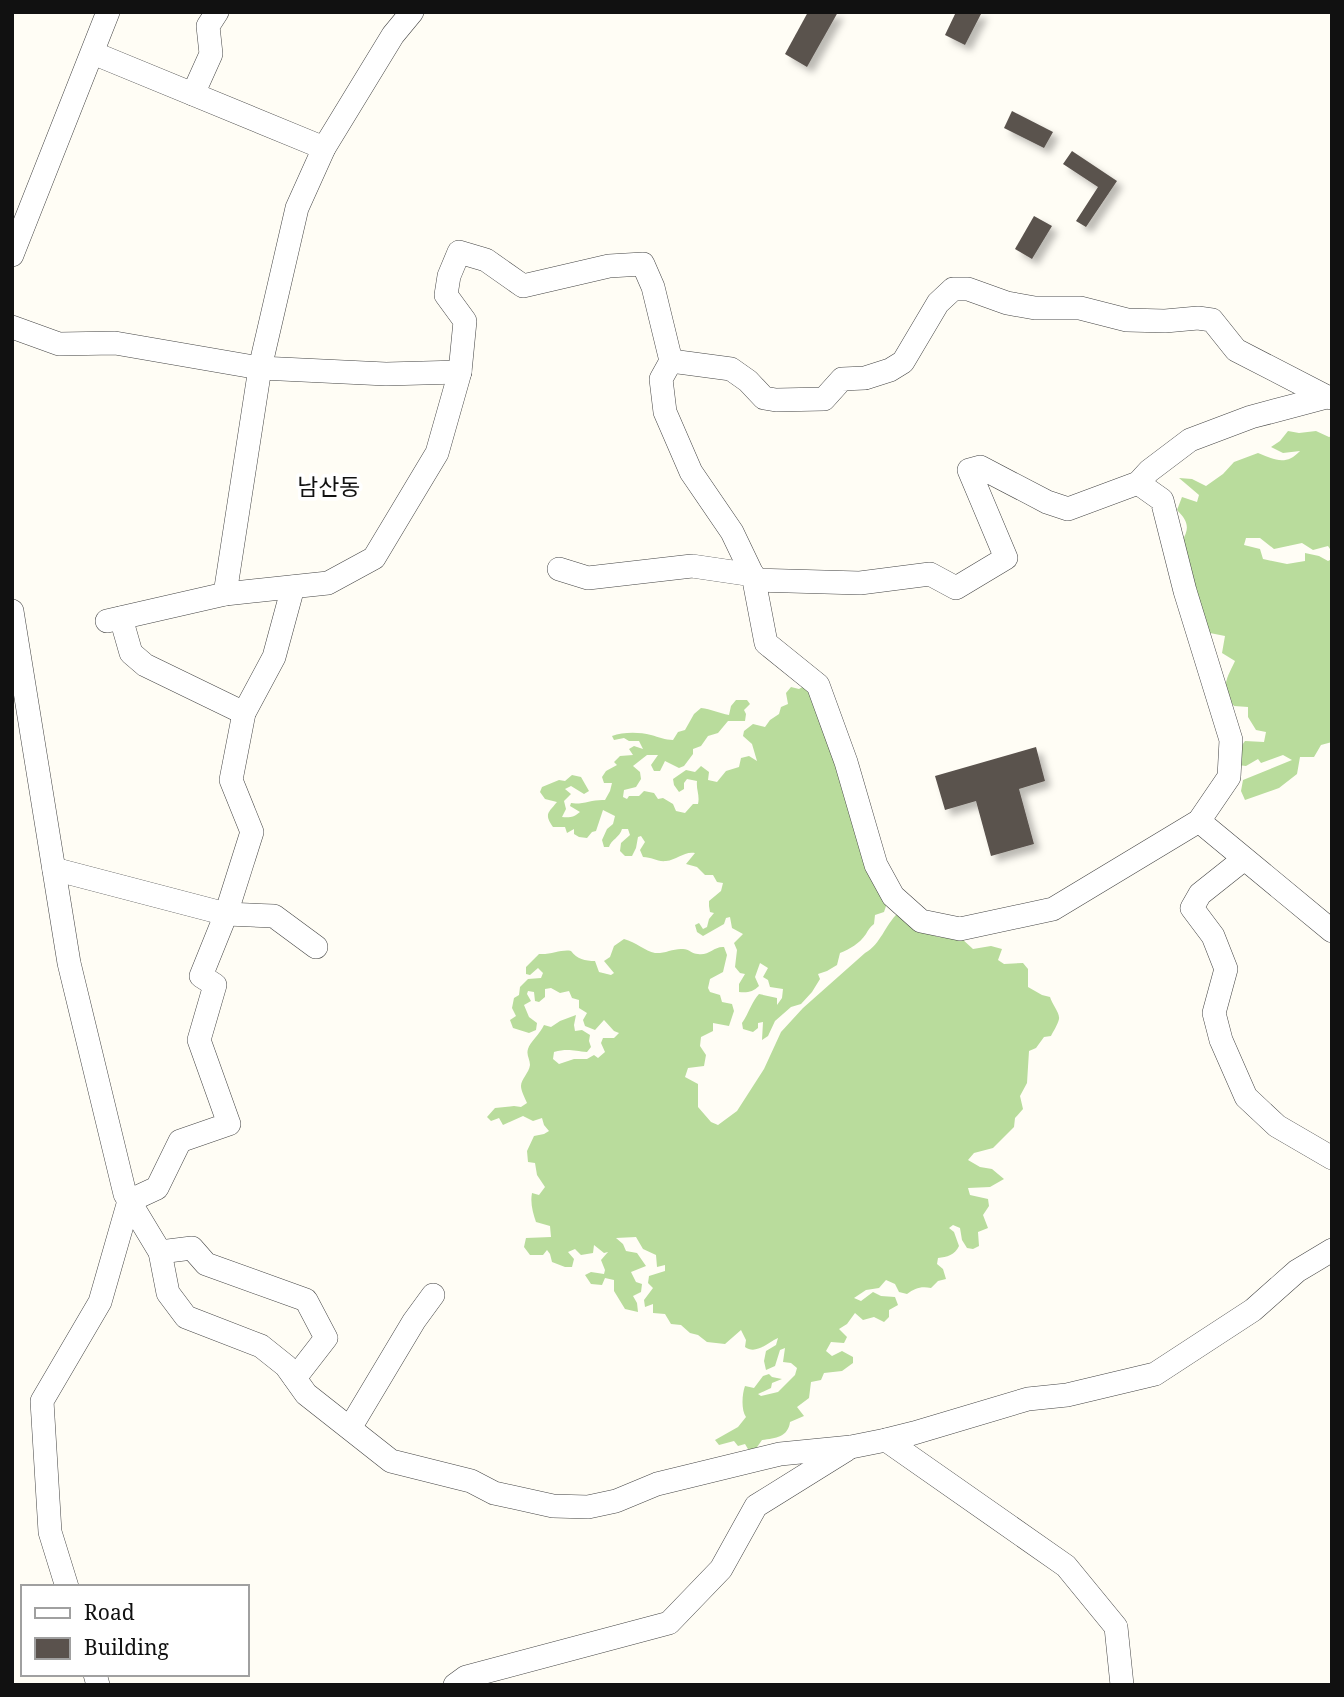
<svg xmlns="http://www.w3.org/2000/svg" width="1344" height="1697" font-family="'Noto Serif','Noto Sans KR',serif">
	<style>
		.forest { fill: #b9dc9c }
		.building { fill: #5a524d; filter: url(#shadow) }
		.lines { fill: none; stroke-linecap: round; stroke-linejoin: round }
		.minor-casing { stroke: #444; stroke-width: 24 }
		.minor { stroke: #fff; stroke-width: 23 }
		.labels { text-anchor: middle; stroke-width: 7; stroke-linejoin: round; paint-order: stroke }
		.quarter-label { font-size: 23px; fill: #111; stroke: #fff }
	</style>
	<defs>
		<filter id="shadow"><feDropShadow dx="6" dy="6" stdDeviation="3.5" flood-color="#0004"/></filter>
	</defs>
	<rect width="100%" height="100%" fill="#fffdf5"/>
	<g class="forest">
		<path d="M1288 431 1299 433 1316 431 1329 437 1332 436V552L1328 546 1313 550 1302 543 1274 549 1260 538H1246L1244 545 1260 549 1263 559 1287 564 1305 561V553L1319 556 1328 561 1332 559V742L1321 745 1314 757H1300L1297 774 1279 788 1245 800 1241 791 1243 780 1292 760 1283 755 1261 763 1258 759 1246 766 1238 765 1239 749 1245 741 1264 742 1266 732 1256 730 1248 717V707L1234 706C1220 688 1226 680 1235 661L1222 653 1225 636 1210 633 1199 620 1182 541C1190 528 1188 521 1177 510L1182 497 1197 502 1199 495 1179 478 1192 479 1206 486 1223 474 1234 462 1258 453C1275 460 1286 466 1300 451L1283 453 1271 447 1280 441Z"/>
		<path d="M804 686 812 687 890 904 886 906 884 912 875 915 874 924C870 927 868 930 866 934 859 944 850 949 840 953L837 965 827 971 818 974 820 979 812 992 801 1004 791 1007 775 1021 768 1036 762 1040 763 1022 758 1023V1028L753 1032 743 1029 742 1023C749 1013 751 1003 759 994L777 998V1005L782 998 783 989 770 987 768 980 763 977 768 968 760 963 755 977 759 986C753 992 747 993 739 992V984L745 974 740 973 735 967 737 950 734 943 743 934 732 928 730 917 726 918 724 924 703 936 697 932 695 925 699 923 703 929 707 927 709 919 714 913 710 912 709 906V901L721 891 723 883 717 882 713 875H705L697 867 686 864 695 853C684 851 677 860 666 861 657 862 652 857 643 857L640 850 645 842 641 836 638 837 636 848 632 856H625L620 851 621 843 630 835 628 829H622C620 837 611 840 609 847H604L602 840 607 829 613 824 615 816 603 810 596 831 592 832 587 838 579 837 574 834V829L567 833 565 827H553C544 814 548 813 557 802L545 799 540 792 542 787 559 780 565 781 572 775 581 777 589 791 584 794 571 786 565 789 571 794 564 801 566 809 562 817C570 818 574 817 580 812L570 806 571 803C582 805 593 799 605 800L610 791 612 783H604L602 777 606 771 617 765 614 762 620 756 633 755 629 749 634 746 643 749 639 741H629L624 738 614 740 612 736C623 732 639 732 651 735 659 737 665 740 673 740L678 732 685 730 694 714 701 708C711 709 719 713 729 715L731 706 736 700H747L750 704 744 710 746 714 745 721H728L718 733 708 736 701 746 693 749V754L684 766 679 768 665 761 660 771H654L651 765 658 755H647L633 766 640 772 641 779 636 787 624 790 623 797 627 799 629 796H639L644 791 654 793 658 799 663 798 673 804 676 811 685 813 693 804H698C700 795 696 790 697 781L687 779 684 783V789L679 792 674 785 673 779 686 770 695 772 701 766 709 772 708 780 717 782 726 771 739 767 741 758 749 756 757 761 752 744 743 736 744 731 753 724 765 727 770 720 779 714 781 707 788 704 786 693 791 687 799 689Z"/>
		<path d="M898 913 928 927 937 937 961 938 973 949 991 946 1002 949 998 960 1004 964 1023 963 1028 969V987L1042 995 1050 997C1052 1004 1060 1013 1059 1019 1058 1024 1053 1032 1051 1036L1044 1037 1036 1048 1029 1051 1027 1083 1020 1096 1023 1109 1015 1118 1014 1127 993 1148 974 1153 968 1160 980 1167 992 1169 1004 1179 990 1187 968 1188 970 1195 988 1199 989 1206 983 1215 988 1228 978 1232 979 1246 973 1249 967 1248 962 1240 960 1228 953 1225 949 1228 954 1232 959 1246C955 1255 947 1257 938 1258L937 1264 943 1269 946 1279 938 1281 931 1288C921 1286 915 1288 907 1294L899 1292 895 1284 886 1280 879 1288 866 1290 854 1298 861 1301 873 1292 881 1296 895 1297 898 1305 889 1310V1317L884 1322 874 1317 863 1320 855 1313 847 1324 839 1329 847 1337 844 1343 831 1342 826 1351 832 1356 842 1351 853 1357V1363L842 1371 824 1373 821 1380 811 1382 809 1398 797 1407 804 1416 790 1422C788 1437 776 1438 762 1440L755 1450 748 1449 745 1444 738 1446 734 1441 719 1445 715 1440 738 1427 746 1417C741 1410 742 1394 745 1386L754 1388 763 1376 769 1374 772 1377 782 1379 772 1383 771 1388 758 1394 761 1396 778 1392 795 1375 797 1368 791 1363 783 1362 785 1348 780 1350 775 1366 766 1370 764 1361 766 1351 776 1345 778 1338C767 1343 756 1355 745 1347L746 1340 741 1330 725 1344 707 1342 698 1335 690 1333 681 1325 671 1324 665 1314 653 1313V1304L645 1307 644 1300 653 1288 648 1283 649 1276 665 1271V1265L657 1267 656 1255 643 1249 636 1237 616 1238 623 1244 626 1251 637 1253 646 1266 631 1272 636 1282 642 1284 641 1292 633 1296 637 1303 638 1312 625 1309 614 1291V1280L605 1278 602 1285 591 1284 585 1275 591 1272 604 1274 605 1270 601 1260 608 1252 604 1253 594 1245 593 1253 581 1255 575 1249 568 1252 574 1259 572 1267H565L552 1262 550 1254 547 1250 543 1255H530L524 1247 526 1238 551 1237 550 1226 536 1222C533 1213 530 1203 532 1193L539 1195 545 1187 537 1175 535 1163 528 1162 527 1151 534 1136 544 1134 549 1131 544 1125 542 1118 533 1121 523 1116 503 1125 499 1118 491 1121 487 1117 495 1108 514 1106 521 1107 527 1103C525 1098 521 1091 521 1086 521 1079 529 1073 530 1065 530 1059 526 1055 528 1049 530 1042 540 1034 544 1025L551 1027 560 1021 576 1015 574 1025 575 1031 582 1030 590 1035 589 1041 591 1047 587 1052C574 1051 568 1048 554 1052L553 1059 559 1064 574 1059H587L594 1055 598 1058 605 1052 601 1043 603 1038H614L619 1033 614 1031 604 1020 595 1030 585 1026 583 1020 587 1013 579 1008V1000L572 998 569 991 560 993 551 988 545 989V997L539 1002 535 1001 534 992 528 991 527 994 531 1001 524 1005 529 1017 537 1023 536 1030 529 1033 513 1028 510 1020 516 1016 512 1008 514 998 519 995 520 987 528 979 541 978 543 973 538 968 530 975 526 974V967L539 954C551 955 562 949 571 951 577 959 585 961 595 961L599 972 611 975 614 973 604 961 610 957 614 946 624 939C636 942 645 951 655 953 664 954 674 948 683 949 689 949 692 954 698 954 709 956 714 946 724 947L727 955 723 972 710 979 708 988 710 992 720 995 722 1002 732 1004 734 1011 729 1026 713 1023V1031L701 1037 700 1046 706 1055 704 1066 688 1068 685 1077 698 1084V1107L711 1122 718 1125 737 1111 764 1069 781 1032 803 1008 865 953C881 944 885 925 898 913Z"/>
	</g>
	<g class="building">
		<polygon points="808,12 838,12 807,67 785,54"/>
		<polygon points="956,12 982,12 965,45 945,35"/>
		<polygon points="1012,111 1053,132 1044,148 1004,128"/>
		<polygon points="1072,151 1117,181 1086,227 1076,221 1098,187 1063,164"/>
		<polygon points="1034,216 1052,226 1032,259 1015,249"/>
		<polygon points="1036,747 1045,781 1019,789 1034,844 991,856 976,801 945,810 935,776"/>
	</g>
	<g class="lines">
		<g class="minor-casing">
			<g id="minor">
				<polyline points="93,53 324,148"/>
				<polyline points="193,94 211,54 208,26 217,12"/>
				<polyline points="12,255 108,12"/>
				<polyline points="12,327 59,344 115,343 260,368 386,374 460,372"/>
				<polyline points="671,361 731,369 748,381 764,398 776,400 824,399 842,379 865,378 890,370 903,362 938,303 953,289 968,289 1007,303 1035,308 1080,308 1127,320 1165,321 1198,318 1212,320 1236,350 1327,397"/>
				<polyline points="559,569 588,578 692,566 753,575 766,643 818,685 846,762 876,865 893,896 921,921 960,929 1053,909 1199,821 1229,777 1231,740 1185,591 1162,500 1138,483"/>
				<polyline points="225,594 260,368 297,208 324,148 393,35 412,12"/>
				<polyline points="12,611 69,963 125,1194 160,1252 168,1293 186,1317 261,1346 286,1366 306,1394 391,1461 471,1481 494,1493 553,1506 588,1507 616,1501 657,1484 780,1454 851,1447 886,1440 914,1433 1028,1399 1067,1395 1155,1374 1253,1310 1297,1271 1332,1250"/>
				<polyline points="121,618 131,653 145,665 244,713"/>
				<polyline points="107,621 225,594 328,583 374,558 437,453 460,372 465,321 446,295 449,276 459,252 486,260 523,286 609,266 643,264 653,287 671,361 661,379 665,412 691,472 732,532 755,580 860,583 930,574 956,588 1006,558 969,470 980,467 1047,502 1068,509 1138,483 1149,471 1190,440 1251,417 1327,397 1332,398"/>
				<polyline points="1199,821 1332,931"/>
				<polyline points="1244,859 1200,894 1192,908 1213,936 1226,969 1214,1013 1221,1040 1246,1097 1277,1126 1332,1158"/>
				<polyline points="54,869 226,914 274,916 316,947"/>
				<polyline points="160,1252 192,1248 206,1264 306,1300 326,1338 295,1378"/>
				<polyline points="350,1428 414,1321 433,1295"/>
				<polyline points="886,1440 1066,1566 1116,1627 1122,1685"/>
				<polyline points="67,1587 50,1532 42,1401 100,1302 129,1201 157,1188 180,1141 229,1124 199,1040 215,985 201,976 226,914 252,832 231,780 244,713 274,657 293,587"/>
				<polyline points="95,1674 98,1685"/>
				<polyline points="455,1685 466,1677 669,1623 721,1569 756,1506 846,1450"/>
			</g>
		</g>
		<use href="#minor" class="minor"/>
	</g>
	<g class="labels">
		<g class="quarter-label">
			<text x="329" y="495">남산동</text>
		</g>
	</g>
	<rect width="1344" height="1697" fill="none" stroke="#111111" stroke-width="28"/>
	<rect x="21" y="1585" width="228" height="91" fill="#ffffff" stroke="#a0a0a0" stroke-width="2"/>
	<rect x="35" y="1608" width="35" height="10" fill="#ffffff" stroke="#a0a0a0" stroke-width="2"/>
	<text x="84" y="1620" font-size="21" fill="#111111">Road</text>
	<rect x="35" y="1638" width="35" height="21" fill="#5a524d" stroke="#a0a0a0" stroke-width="2"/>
	<text x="84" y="1655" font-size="21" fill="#111111">Building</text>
</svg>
